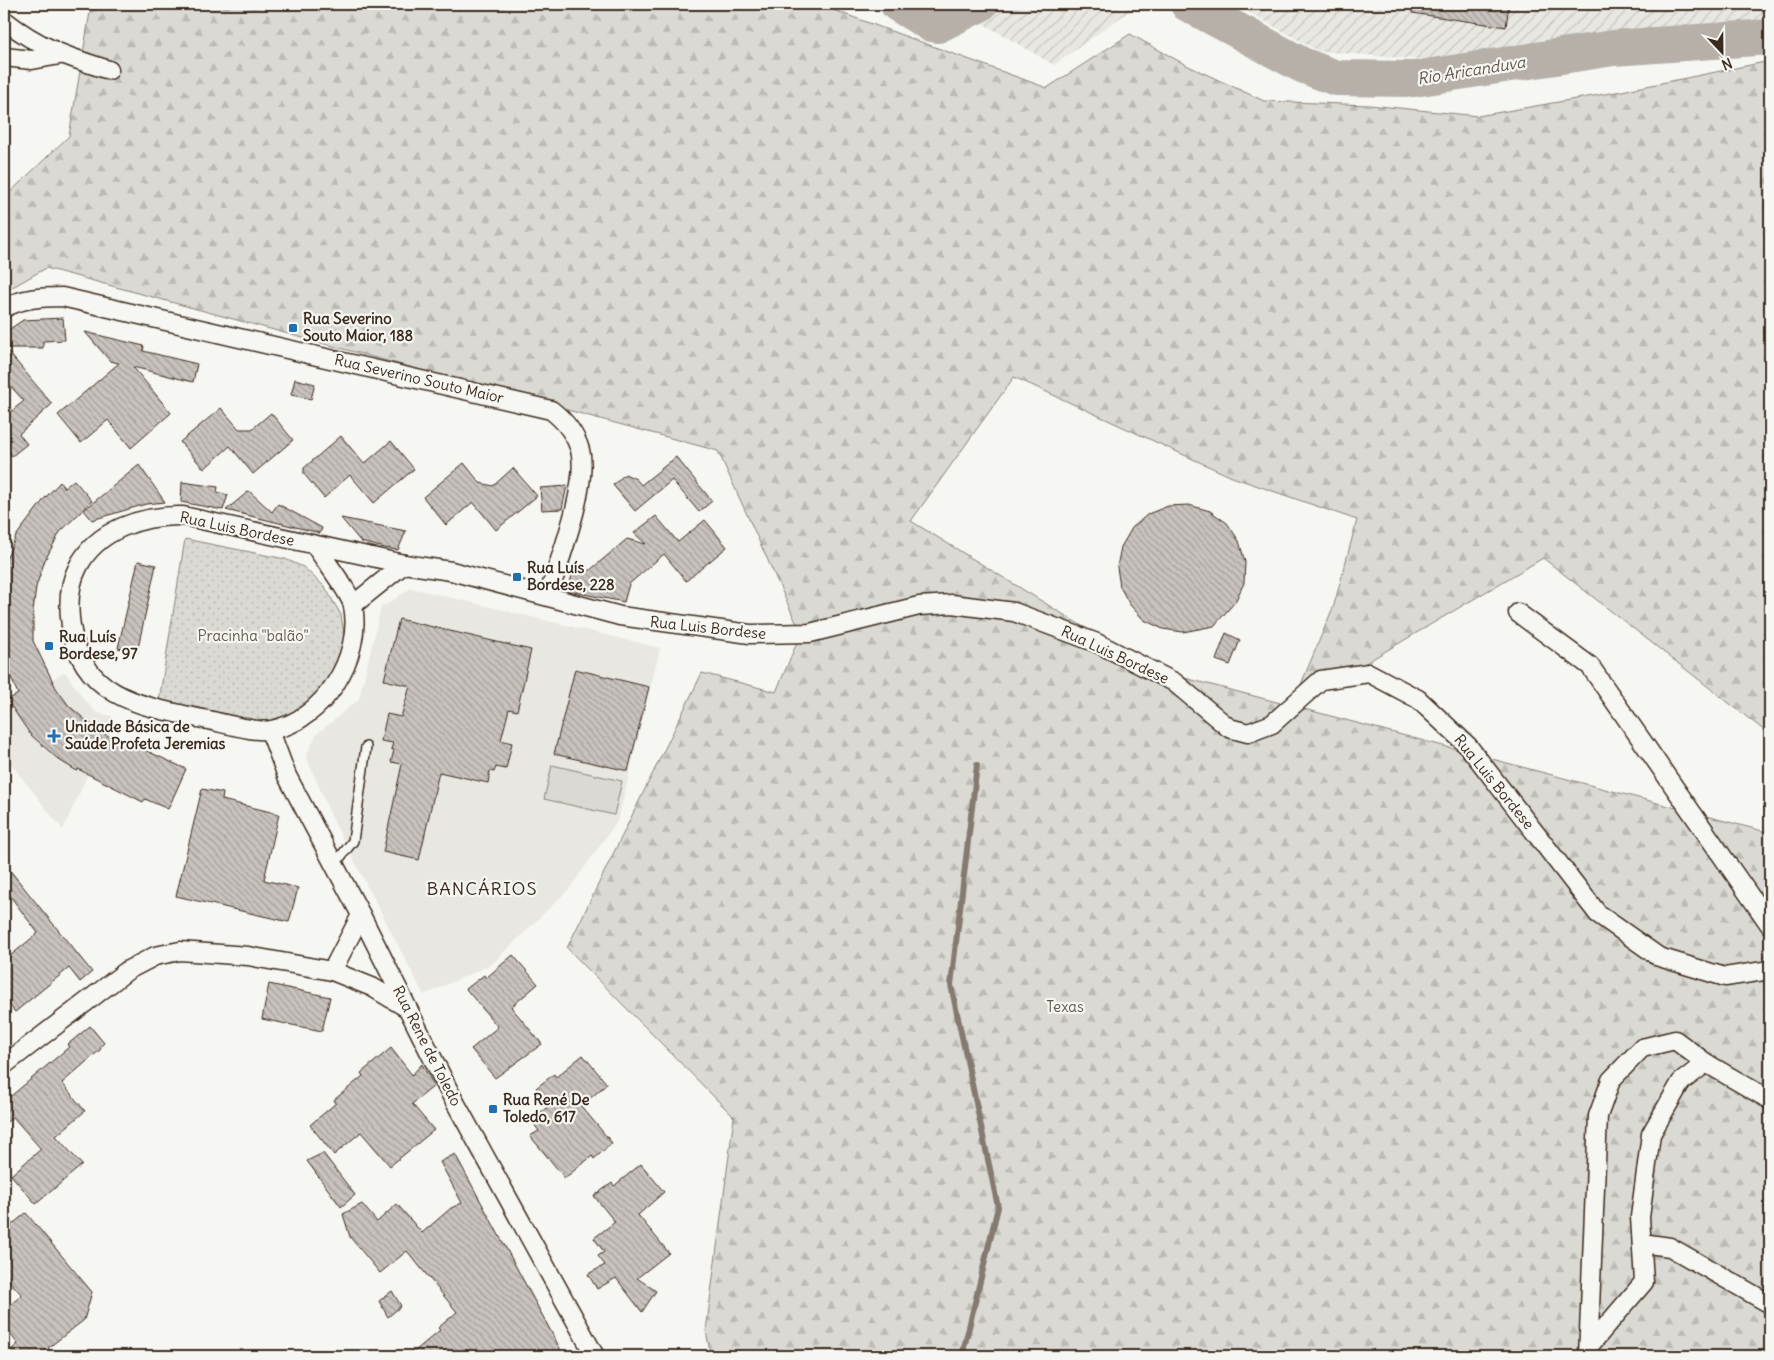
<svg xmlns="http://www.w3.org/2000/svg" width="1774" height="1360" font-family="Delius,sans-serif">
	<style>
		.built { fill: #e8e7e2 }
		.industrial { fill: url(#industrial-furrows) }
		.green { fill: #dad9d3; stroke: #8a8278 }
		.forest { fill: url(#forest-firs); stroke: #8a8278; fill-rule: evenodd }
		.park { fill: url(#park-dots); stroke: #8a8278 }
		.lines { fill: none; stroke-linecap: round; stroke-linejoin: round }
		.stream { stroke: #857a71; stroke-width: 6 }
		.river { stroke: #b6b0a9; stroke-width: 36 }
		.building { fill: url(#building-back-hatch); stroke: #3b2a1e }
		.service-casing { stroke: #3b2a1e; stroke-width: 12 }
		.minor-casing { stroke: #3b2a1e; stroke-width: 21 }
		.service { stroke: #f6f6f2; stroke-width: 9 }
		.minor { stroke: #f6f6f2; stroke-width: 18 }
		.poi-dot { fill: #1f6fb2; stroke: #f6f6f2; stroke-width: 2 }
		.labels { text-anchor: middle; stroke-width: 4.5; stroke-linejoin: round; paint-order: stroke }
		.poi-label { font-size: 15px; font-weight: bold; fill: #3b2a1e; stroke: #f6f6f2; text-anchor: start }
		.street-label { font-size: 15px; fill: #3b2a1e; stroke: #f6f6f2 }
		.park-label { font-size: 15px; fill: #63564b; stroke: #f6f6f2 }
		.water-label { font-size: 16px; font-style: italic; fill: #605248; stroke: #f6f6f2 }
		.quarter-label { font-size: 18px; letter-spacing: 1px; fill: #3b2a1e; stroke: #f6f6f2 }
	</style>
	<defs>
		<pattern id="industrial-furrows" width="10" height="10" patternUnits="userSpaceOnUse" patternTransform="scale(1.25)"><rect width="10" height="10" fill="#e8e7e2"/><path d="M-1 1l2-2M0 10L10 0M9 11l2-2" fill="none" stroke="#c8c6c1"/></pattern>
		<pattern id="forest-firs" width="22" height="20" patternUnits="userSpaceOnUse" patternTransform="scale(1.25)"><rect width="22" height="20" fill="#dad9d3"/><path d="M5 1l3.5 6h-7zM16 11l3.5 6h-7z" fill="#bcbab5"/></pattern>
		<pattern id="park-dots" width="8" height="8" patternUnits="userSpaceOnUse" patternTransform="scale(1.25)"><rect width="8" height="8" fill="#dad9d3"/><path d="M2 2h.1M6 6h.1" fill="none" stroke="#bcbab5" stroke-width="1.8" stroke-linecap="round"/></pattern>
		<pattern id="building-back-hatch" width="6" height="6" patternUnits="userSpaceOnUse" patternTransform="scale(1.25)"><rect width="6" height="6" fill="#c8c3be"/><path d="M-1 5l2 2M0 0l6 6M5-1l2 2" fill="none" stroke="#a49f9a"/></pattern>
	</defs>
	<rect width="100%" height="100%" fill="#f6f6f2"/>
	<filter id="ink" filterUnits="userSpaceOnUse"><feTurbulence type="fractalNoise" baseFrequency=".02" numOctaves="2"/><feDisplacementMap in="SourceGraphic" scale="10" xChannelSelector="R" yChannelSelector="G"/><feConvolveMatrix kernelMatrix="1 2 1 2 8 2 1 2 1" color-interpolation-filters="sRGB"/></filter>
	<g filter="url(#ink)">
		<g class="built">
			<polygon points="411,588 660,648 618,820 569,889 492,964 424,995 331,816 306,756 316,735 359,699 382,604 386,605"/>
			<polygon points="65,672 83,698 96,712 113,717 63,830 4,755 4,705"/>
		</g>
		<g class="industrial">
			<polygon points="950,4 1139,4 1054,65"/>
			<polygon points="1234,4 1770,4 1770,27 1681,27 1437,61 1318,51"/>
		</g>
		<polygon class="green" points="552,765 622,781 614,815 544,799"/>
		<path class="forest" d="M114 4H817L1047 88 1130 34 1186 65 1264 101 1369 105 1478 116 1622 91 1770 61V735L1543 558 1293 706 1770 833V1356H711L706 1331 734 1117 567 948 702 673 776 692 801 633 718 451 46 268 4 292V198L69 136 90 12ZM1014 377 1232 477 1357 520 1334 605 1292 706 1154 670 911 521Z"/>
		<polygon class="park" points="185,539 285,559 303,567 325,587 341,615 345,639 342,664 312,704 290,715 266,722 159,701"/>
		<g class="lines">
			<polyline class="stream" points="962,1356 998,1207 951,985 977,765"/>
			<g class="river">
				<polyline points="898,4 931,24 938,25 980,4"/>
				<polyline points="1188,4 1302,65 1336,78 1414,79 1613,48 1770,37"/>
			</g>
		</g>
		<g class="building">
			<polygon points="1413,4 1509,4 1506,27 1412,13"/>
			<polygon points="63,318 65,340 43,341 43,348 5,348 52,404 19,434 27,444 12,456 4,448 4,417 24,401 4,379 4,333 23,320"/>
			<polygon points="85,332 144,346 143,351 197,364 193,382 133,367 171,413 131,448 108,420 81,443 58,415 119,363 110,361"/>
			<polygon points="295,379 315,384 311,399 291,395"/>
			<polygon points="221,408 239,429 252,429 271,413 293,440 253,474 230,446 204,469 180,442"/>
			<polygon points="341,436 364,464 391,441 414,469 374,503 350,475 324,498 304,474 304,468"/>
			<polygon points="676,457 712,501 699,512 672,480 635,511 613,485 625,474 636,479 641,485"/>
			<polygon points="464,463 480,483 493,486 513,468 537,496 496,530 473,502 446,525 423,497"/>
			<polygon points="139,465 165,502 146,504 92,520 84,510"/>
			<polygon points="74,480 92,501 60,532 45,560 36,587 33,611 33,641 56,688 69,706 88,722 117,742 119,738 186,769 168,809 145,799 143,802 78,769 77,771 59,760 30,734 7,700 18,694 4,661 4,569 6,560 16,536 45,498 60,482 64,488"/>
			<polygon points="182,482 218,487 217,492 228,495 223,510 181,502"/>
			<polygon points="567,486 562,509 542,510 540,488"/>
			<polygon points="249,491 272,512 278,504 322,528 320,533 226,510"/>
			<polygon points="1189,505 1210,511 1227,523 1239,541 1245,562 1244,583 1235,602 1214,626 1183,632 1163,629 1144,620 1130,605 1120,587 1117,567 1121,547 1132,528 1148,514 1168,506"/>
			<polygon points="656,516 678,542 705,520 727,547 686,581 664,554 629,584 624,602 568,591 574,567 589,571 627,539 646,544 634,533"/>
			<polygon points="341,518 406,531 398,550 385,548 361,542"/>
			<polygon points="138,561 156,565 137,652 118,648"/>
			<polygon points="399,619 531,650 517,711 509,709 501,740 512,743 506,769 496,767 494,772 490,771 488,783 439,772 419,860 383,852 402,764 391,762 394,750 391,749 393,743 381,741 387,714 401,717 410,686 384,680"/>
			<polygon points="1226,633 1240,640 1230,665 1216,660"/>
			<polygon points="575,669 649,687 628,771 554,754"/>
			<polygon points="202,789 223,793 222,800 279,814 264,880 298,888 289,922 176,896"/>
			<polygon points="4,863 92,972 80,982 69,968 15,1012 4,998 4,961 38,933 4,888"/>
			<polygon points="513,955 538,984 511,1007 542,1044 495,1078 471,1049 498,1027 466,989 484,975 486,978"/>
			<polygon points="269,984 330,997 322,1031 262,1019"/>
			<polygon points="90,1026 104,1043 100,1047 101,1049 62,1083 85,1111 56,1136 82,1165 36,1204 11,1175 41,1149 13,1117 4,1124 4,1102 69,1047 67,1045"/>
			<polygon points="391,1048 412,1075 422,1064 429,1077 434,1086 412,1104 434,1130 390,1166 361,1132 334,1155 310,1125 336,1103 334,1100 363,1076 361,1073"/>
			<polygon points="583,1055 607,1084 581,1106 612,1143 594,1159 592,1156 565,1178 530,1136 539,1131 531,1120 550,1105 536,1088 554,1074 556,1077"/>
			<polygon points="323,1153 355,1195 341,1207 307,1161"/>
			<polygon points="455,1154 540,1311 564,1356 409,1356 440,1330 438,1328 457,1312 407,1251 380,1273 350,1237 343,1214 362,1204 377,1222 397,1204 422,1233 451,1208 462,1203 440,1162"/>
			<polygon points="641,1164 664,1192 638,1215 669,1253 637,1278 656,1291 642,1312 616,1278 597,1289 588,1274 605,1265 598,1256 604,1252 594,1238 615,1222 594,1196 612,1183 614,1186"/>
			<polygon points="26,1213 92,1292 84,1320 48,1348 55,1356 4,1356 18,1344 4,1326 4,1310 22,1295 4,1275 4,1231"/>
			<polygon points="392,1291 401,1306 388,1317 379,1301"/>
		</g>
		<g class="lines">
			<g class="service-casing">
				<polyline id="service" points="334,865 353,841 366,747"/>
			</g>
			<g class="minor-casing">
				<g id="minor">
					<path d="M4 20C40 48 67 57 109 70"/>
					<polyline points="4,57 32,60 60,55"/>
					<path d="M4 308C22 298 42 297 62 297L551 410C564 420 575 433 580 450 589 484 559 561 548 596"/>
					<path d="M315 545C324 560 350 592 353 606 363 657 323 721 271 730 258 733 223 723 208 720 147 707 82 700 71 626 68 606 68 586 78 567 97 529 143 515 183 516L404 564 451 571 620 616 750 634 810 633 919 606 952 604 1014 612 1097 643 1174 682 1229 728 1248 733 1272 724 1321 680 1369 673 1418 699 1468 746 1598 914 1659 957 1725 977 1770 970"/>
					<polyline points="353,605 404,564"/>
					<polyline points="1518,613 1590,666 1770,925"/>
					<polyline points="270,731 287,776 361,915 450,1093 595,1356"/>
					<polyline points="332,971 361,915"/>
					<polyline points="1706,1063 1770,1100"/>
					<polyline points="4,1065 128,970 155,956 180,951 248,956 332,971 372,987 407,1008"/>
					<polyline points="1642,1243 1670,1247 1770,1304"/>
					<polyline points="1588,1356 1598,1116 1611,1080 1642,1048 1675,1040 1706,1063 1681,1082 1651,1134 1640,1217 1644,1282 1590,1345"/>
				</g>
			</g>
			<use href="#service" class="service"/>
			<use href="#minor" class="minor"/>
		</g>
	</g>
	<g class="poi-dot">
		<rect x="288" y="323" width="10" height="10" rx="2.5"/>
		<rect x="512" y="572" width="10" height="10" rx="2.5"/>
		<rect x="44" y="641" width="10" height="10" rx="2.5"/>
		<path d="M51.5 728.5h5v5h5v5h-5v5h-5v-5h-5v-5h5z"/>
		<rect x="488" y="1104" width="10" height="10" rx="2.5"/>
	</g>
	<g class="labels">
		<g class="poi-label">
			<text x="303" y="324">Rua Severino<tspan x="303" dy="17">Souto Maior, 188</tspan></text>
			<text x="527" y="573">Rua Luís<tspan x="527" dy="17">Bordese, 228</tspan></text>
			<text x="59" y="642">Rua Luís<tspan x="59" dy="17">Bordese, 97</tspan></text>
			<text x="65" y="732">Unidade Básica de<tspan x="65" dy="17">Saúde Profeta Jeremias</tspan></text>
			<text x="503" y="1105">Rua René De<tspan x="503" dy="17">Toledo, 617</tspan></text>
		</g>
		<g class="street-label">
			<text transform="translate(419 379) rotate(13)" y="5">Rua Severino Souto Maior</text>
			<text transform="translate(237 529) rotate(12)" y="5">Rua Luis Bordese</text>
			<text transform="translate(708 628) rotate(6)" y="5">Rua Luis Bordese</text>
			<text transform="translate(1115 655) rotate(25)" y="5">Rua Luis Bordese</text>
			<text transform="translate(1494 782) rotate(51)" y="5">Rua Luis Bordese</text>
			<text transform="translate(427 1046) rotate(63)" y="5">Rua Rene de Toledo</text>
		</g>
		<g class="park-label">
			<text x="253" y="641">Pracinha "balão"</text>
			<text x="1065" y="1012">Texas</text>
		</g>
		<g class="water-label">
			<text transform="translate(1471 70) rotate(-9)" y="6">Rio Aricanduva</text>
		</g>
		<g class="quarter-label">
			<text x="482" y="895">BANCÁRIOS</text>
		</g>
	</g>
	<rect width="1774" height="1360" fill="none" stroke="#f6f6f2" stroke-width="20"/>
	<rect x="10" y="10" width="1754" height="1340" fill="none" stroke="#3b2a1e" stroke-width="2" filter="url(#ink)"/>
	<g transform="translate(1722 52) rotate(158)" stroke="#f6f6f2" stroke-width="4" paint-order="stroke">
	<path d="M0-4L9 19L0 12L-9 19Z" fill="#3b2a1e"/>
	<text y="-8" font-size="14" font-weight="bold" text-anchor="middle" fill="#3b2a1e">N</text>
	</g>
</svg>
